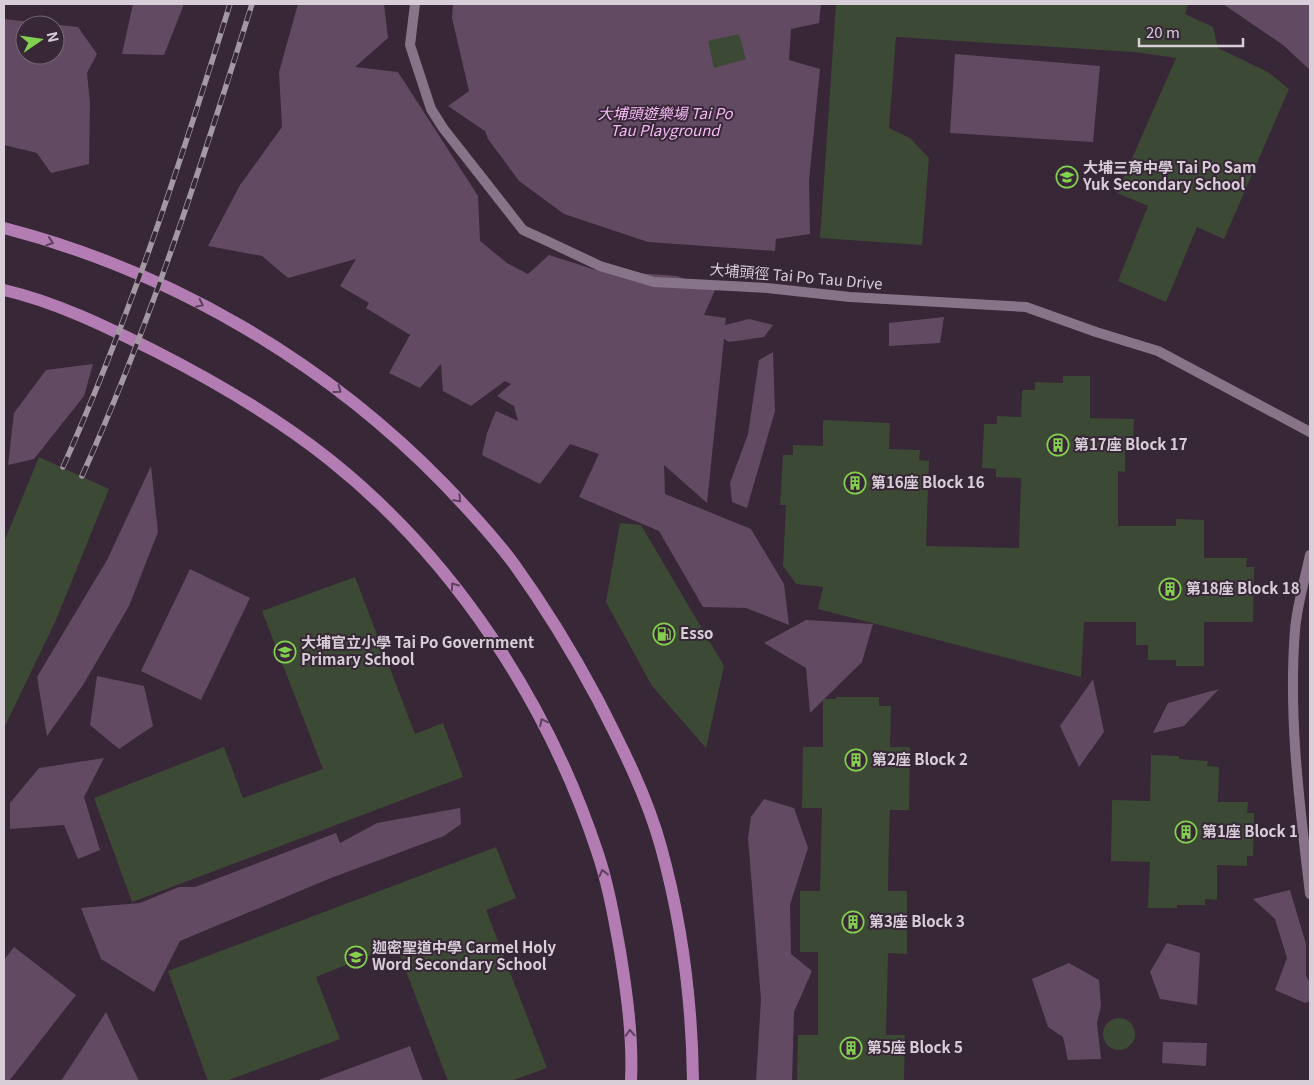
<svg xmlns="http://www.w3.org/2000/svg" width="1314" height="1085" font-family="Georgia,'Noto Sans TC',serif">
	<style>
		.green { fill: #634a63; fill-rule: evenodd }
		.building { fill: #3c4935 }
		.lines { fill: none; stroke-linecap: round; stroke-linejoin: round }
		.street { stroke: #877488; stroke-width: 10 }
		.primary { stroke: #b37db4; stroke-width: 12 }
		.rail-casing { stroke: #a398a3; stroke-width: 5.5 }
		.rail { stroke: #372737; stroke-width: 4; stroke-dasharray: 11; stroke-linecap: butt }
		.oneway { stroke: #5c415c }
		.labels { text-anchor: middle; stroke-width: 4; stroke-linejoin: round; paint-order: stroke }
		.park-label { font-size: 15px; font-style: italic; fill: #f6baf7; stroke: #372737 }
		.poi-label { font-size: 15px; font-weight: bold; fill: #d8ced8; stroke: #372737; text-anchor: start }
		.street-label { font-size: 15px; fill: #d8ced8; stroke: #372737 }
	</style>
	<rect width="100%" height="100%" fill="#372737"/>
	<g class="green">
		<polygon points="133,4 184,4 164,55 122,54"/>
		<polygon points="298,4 384,4 388,38 355,67 398,72 478,196 480,241 507,263 528,274 549,255 596,270 677,276 715,290 704,315 726,318 725,325 749,319 773,325 764,337 729,342 724,339 707,503 664,465 665,494 751,529 784,584 789,625 746,608 703,607 659,531 579,497 599,454 570,444 540,484 482,455 487,433 496,411 518,421 514,406 497,396 511,384 505,381 471,406 443,391 441,364 420,388 389,373 410,335 366,308 369,303 340,286 356,259 288,278 262,256 208,246 240,185 282,127 279,72"/>
		<polygon points="453,4 821,4 819,23 791,29 789,60 820,69 809,181 810,234 776,239 775,251 648,242 564,214 519,181 488,139 485,131 448,106 469,91 452,18"/>
		<polygon points="1223,4 1310,4 1310,70 1283,45"/>
		<path d="M4 19 78 27 97 54 87 73 90 102 89 164 51 173 37 153 4 145ZM25 25H55V55H25Z"/>
		<polygon points="955,54 1100,66 1093,142 950,133"/>
		<polygon points="944,317 940,343 889,346 889,323"/>
		<polygon points="773,352 775,411 747,508 732,502 730,483 748,434 759,360"/>
		<polygon points="93,364 84,396 34,459 8,465 14,413 46,370"/>
		<polygon points="151,466 158,532 129,606 83,685 47,736 37,677 107,560"/>
		<polygon points="190,569 250,598 201,700 141,671"/>
		<polygon points="806,620 873,624 862,662 810,713 806,668 764,643"/>
		<polygon points="97,676 144,686 153,726 119,749 90,725"/>
		<polygon points="1093,679 1104,732 1079,767 1060,726"/>
		<polygon points="1219,689 1184,726 1153,733 1168,703"/>
		<polygon points="104,758 84,797 100,850 78,859 64,825 10,829 10,803 39,768"/>
		<polygon points="764,799 794,808 808,848 790,905 791,954 812,971 794,1012 792,1081 756,1081 761,999 748,838 751,817"/>
		<polygon points="460,808 461,824 444,836 331,878 180,941 154,992 101,959 81,908 140,903 179,887 195,887 336,833 340,843 377,823"/>
		<polygon points="1290,890 1306,944 1306,976 1310,983 1310,1001 1305,1003 1275,990 1287,958 1275,919 1253,899"/>
		<polygon points="1167,943 1200,953 1197,1005 1160,999 1150,972"/>
		<polygon points="14,947 76,995 9,1081 4,1081 4,960"/>
		<polygon points="1069,963 1099,980 1101,1006 1097,1023 1101,1059 1068,1060 1063,1037 1048,1027 1032,979"/>
		<polygon points="106,1012 139,1081 61,1081"/>
		<polygon points="1163,1042 1207,1043 1206,1066 1162,1063"/>
		<polygon points="410,1046 423,1081 316,1081"/>
	</g>
	<g class="building">
		<polygon points="836,4 1188,4 1185,14 1213,27 1218,48 1268,72 1289,89 1224,239 1197,227 1166,302 1118,281 1148,206 1117,193 1176,58 1134,52 896,37 889,128 910,138 929,158 922,245 820,238"/>
		<polygon points="739,34 746,59 714,68 708,41"/>
		<polygon points="1063,376 1090,376 1090,418 1134,419 1133,446 1125,445 1125,472 1118,471 1118,526 1176,526 1176,519 1204,520 1204,558 1247,558 1246,567 1254,567 1253,622 1204,622 1204,666 1176,666 1176,660 1148,660 1148,645 1136,645 1136,622 1084,622 1081,677 818,609 823,587 796,584 783,566 786,505 780,505 783,455 793,455 793,445 823,446 823,420 890,423 889,449 920,450 919,460 929,461 926,546 1019,548 1021,478 996,477 996,469 982,468 984,424 997,424 997,416 1021,417 1022,390 1035,390 1035,382 1063,383"/>
		<polygon points="39,457 109,489 56,620 4,728 4,542"/>
		<polygon points="620,523 641,525 724,666 706,748 652,686 606,602"/>
		<polygon points="355,577 415,734 443,723 463,777 132,902 94,798 224,747 243,798 323,769 262,611"/>
		<polygon points="836,697 879,697 879,706 891,706 890,747 910,747 909,810 890,810 889,835 888,891 907,891 907,954 888,953 886,1035 905,1035 904,1081 797,1081 798,1035 818,1035 818,952 800,952 800,891 820,891 822,808 802,808 803,747 823,747 823,699 836,699"/>
		<polygon points="1151,755 1179,756 1179,759 1208,761 1207,766 1219,767 1218,802 1248,802 1247,813 1254,813 1253,856 1247,856 1247,866 1217,865 1217,900 1205,899 1205,905 1177,905 1177,908 1148,908 1150,862 1111,861 1112,800 1150,801"/>
		<polygon points="496,847 516,898 486,910 547,1068 511,1081 448,1081 396,945 316,977 340,1039 226,1081 208,1081 168,971"/>
		<circle cx="1119" cy="1034" r="16"/>
	</g>
	<g class="lines">
		<g class="street">
			<polyline points="415,4 410,45 431,109 443,128 523,230 547,241 600,266 654,282 767,288 850,297 1026,307 1096,332 1158,351 1310,432"/>
			<path d="M1310 555C1305 579 1297 605 1295 630 1288 719 1300 806 1310 894"/>
		</g>
		<g class="primary">
			<path d="M4 228C170 271 324 361 444 484 468 509 493 536 514 564 545 607 573 653 598 700 622 747 647 796 661 847 682 923 692 1003 693 1081"/>
			<path d="M4 290C56 302 107 327 155 351 216 382 277 418 330 460 454 559 547 701 597 851 608 883 614 918 620 951 627 994 633 1038 631 1081"/>
		</g>
		<g class="rail-casing">
			<g id="rail">
				<path d="M63 467C130 317 181 161 230 4"/>
				<path d="M82 476C151 323 202 163 252 4"/>
			</g>
		</g>
		<use href="#rail" class="rail"/>
	</g>
	<defs><path id="oneway-chevron" d="M-2-3.5L2.5 0L-2 3.5" fill="none" stroke-width="1.6" stroke-linecap="round" stroke-linejoin="round" transform="scale(1.25)"/></defs>
	<g class="oneway">
		<use href="#oneway-chevron" transform="translate(50 242) rotate(18)"/>
		<use href="#oneway-chevron" transform="translate(200 304) rotate(26)"/>
		<use href="#oneway-chevron" transform="translate(338 390) rotate(36)"/>
		<use href="#oneway-chevron" transform="translate(458 499) rotate(46)"/>
		<use href="#oneway-chevron" transform="translate(454 586) rotate(-125)"/>
		<use href="#oneway-chevron" transform="translate(543 722) rotate(-116)"/>
		<use href="#oneway-chevron" transform="translate(603 873) rotate(-104)"/>
		<use href="#oneway-chevron" transform="translate(630 1033) rotate(-93)"/>
	</g>
	<defs>
		<g id="school-ring" transform="scale(1.125)"><circle r="9.5" fill="#372737" stroke="#83d04e" stroke-width="1.5"/><path d="M0-5L7-2L0 1L-7-2ZM-4 1L0 2.5L4 1V4Q0 6-4 4Z" fill="#83d04e"/></g>
		<g id="building-ring" transform="scale(1.125)"><circle r="9.5" fill="#372737" stroke="#83d04e" stroke-width="1.5"/><path d="M-4-6H4V6H1V3H-1V6H-4ZM-2.5-4.3h1.7v1.8h-1.7ZM.8-4.3h1.7v1.8H.8ZM-2.5-1h1.7V.8h-1.7ZM.8-1h1.7V.8H.8Z" fill="#83d04e"/></g>
		<g id="fuel-ring" transform="scale(1.125)"><circle r="9.5" fill="#372737" stroke="#83d04e" stroke-width="1.5"/><path d="M-5.5-6h7V0h2V4h1.3V-2.5L3-4.5l.8-.8L6-3V5H2.5V1h-1V6h-7ZM-4.2-4.7v3.2H.2V-4.7Z" fill="#83d04e"/></g>
	</defs>
	<g fill-rule="evenodd">
		<use href="#school-ring" x="1067" y="177"/>
		<use href="#building-ring" x="1058" y="445"/>
		<use href="#building-ring" x="855" y="483"/>
		<use href="#building-ring" x="1170" y="589"/>
		<use href="#fuel-ring" x="664" y="634"/>
		<use href="#school-ring" x="285" y="652"/>
		<use href="#building-ring" x="856" y="760"/>
		<use href="#building-ring" x="1186" y="832"/>
		<use href="#building-ring" x="853" y="922"/>
		<use href="#school-ring" x="356" y="957"/>
		<use href="#building-ring" x="851" y="1048"/>
	</g>
	<g class="labels">
		<g class="park-label">
			<text x="665" y="119">大埔頭遊樂場 Tai Po<tspan x="665" dy="17">Tau Playground</tspan></text>
		</g>
		<g class="poi-label">
			<text x="1083" y="173">大埔三育中學 Tai Po Sam<tspan x="1083" dy="17">Yuk Secondary School</tspan></text>
			<text x="1074" y="450">第17座 Block 17</text>
			<text x="871" y="488">第16座 Block 16</text>
			<text x="1186" y="594">第18座 Block 18</text>
			<text x="680" y="639">Esso</text>
			<text x="301" y="648">大埔官立小學 Tai Po Government<tspan x="301" dy="17">Primary School</tspan></text>
			<text x="872" y="765">第2座 Block 2</text>
			<text x="1202" y="837">第1座 Block 1</text>
			<text x="869" y="927">第3座 Block 3</text>
			<text x="372" y="953">迦密聖道中學 Carmel Holy<tspan x="372" dy="17">Word Secondary School</tspan></text>
			<text x="867" y="1053">第5座 Block 5</text>
		</g>
		<g class="street-label">
			<text transform="translate(796 277) rotate(5)" y="5">大埔頭徑 Tai Po Tau Drive</text>
		</g>
	</g>
	<rect width="1314" height="1085" fill="none" stroke="#d8ced8" stroke-width="10"/>
	<g transform="translate(40 40) rotate(77)"><circle r="24" fill="#372737" stroke="#776a77"/>
	<path d="M0-4L9 19L0 12L-9 19Z" fill="#83d04e"/>
	<text y="-8" font-size="14" font-weight="bold" text-anchor="middle" fill="#d8ced8">N</text>
	</g>
	<path d="M1139 38v8h104v-8" fill="none" stroke="#d8ced8" stroke-width="2.5"/>
	<text x="1146" y="38" font-size="15" fill="#d8ced8" stroke="#372737" stroke-width="4" paint-order="stroke">20 m</text>
</svg>
